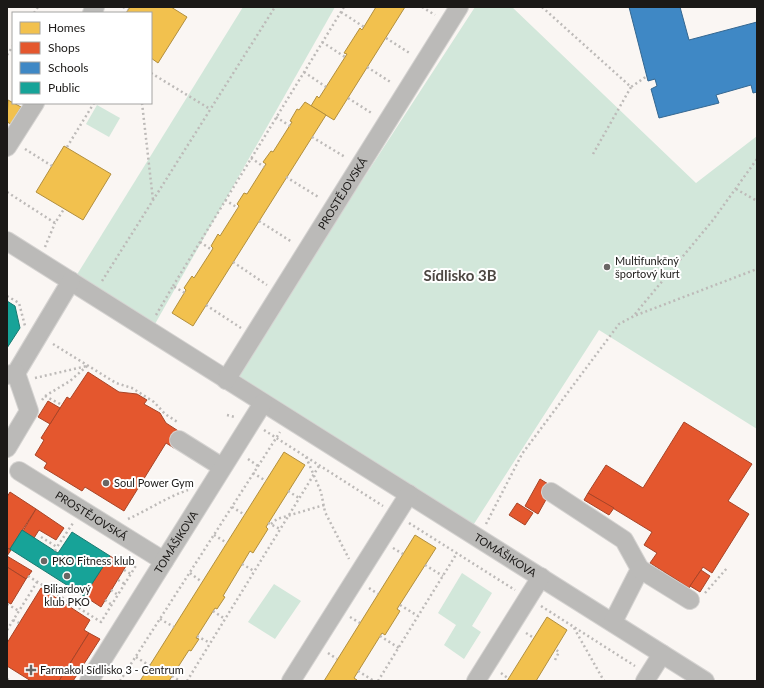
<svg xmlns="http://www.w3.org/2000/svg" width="764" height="688" font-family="Lato,sans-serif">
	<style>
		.green { fill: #d2e7da }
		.homes { fill: #f2c14e; stroke: #b28f3e }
		.shops { fill: #e4572e; stroke: #a84427 }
		.schools { fill: #3f88c5; stroke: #346791 }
		.public { fill: #17a398; stroke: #187a71 }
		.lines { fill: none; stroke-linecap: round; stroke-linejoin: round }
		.minor-casing { stroke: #d5d3d1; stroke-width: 20 }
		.path { stroke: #bdbab8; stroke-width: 2.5; stroke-dasharray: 2 3; stroke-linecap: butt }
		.minor { stroke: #bbbab8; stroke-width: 18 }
		.poi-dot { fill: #696664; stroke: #fff; stroke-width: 1.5 }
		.labels { text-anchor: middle; stroke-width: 4; stroke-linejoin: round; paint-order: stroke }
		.street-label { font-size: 11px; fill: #1b1917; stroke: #fff }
		.poi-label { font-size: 11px; fill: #1b1917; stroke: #fff; text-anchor: start }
		.district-label { font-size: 15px; font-weight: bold; fill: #4d4742; stroke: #fff }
	</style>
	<rect width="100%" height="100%" fill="#faf6f3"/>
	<g class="green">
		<polygon points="243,7 335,7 151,331 73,281"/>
		<polygon points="475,7 512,7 696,183 757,136 757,429 599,330 470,530 231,382"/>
		<polygon points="97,105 120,118 109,137 86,124"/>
		<polygon points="462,573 492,593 472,626 481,632 464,659 444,645 456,625 438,613"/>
		<polygon points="274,584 301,601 275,639 248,622"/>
	</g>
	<g class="homes">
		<polygon points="130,7 171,7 187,17 158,63 151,58 151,13 126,13"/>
		<polygon points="376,7 405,7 334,120 311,106 317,96 319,98 347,54 344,53 360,28 362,30"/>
		<polygon points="8,100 21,107 11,124 7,122"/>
		<polygon points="305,102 326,115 193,326 172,313 186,290 184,288 192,276 194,278 212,250 213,248 211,246 218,234 220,236 239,206 237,204 244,193 247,194 264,167 266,164 263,162 271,151 273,152 292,122 290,121 297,109 299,110"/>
		<polygon points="64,146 111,174 83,220 36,192"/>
		<polygon points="284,452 305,465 266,527 268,529 253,553 250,551 223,596 225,597 217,609 215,608 196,638 199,639 191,651 189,650 169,681 140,681"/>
		<polygon points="415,535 436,548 397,609 400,611 385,635 382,633 354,678 357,680 356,681 324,681"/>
		<polygon points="547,617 567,630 536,681 507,681"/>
	</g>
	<g class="shops">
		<polygon points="88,372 119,392 137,394 147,400 144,404 160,413 166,423 183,434 174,448 166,443 124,511 85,487 82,491 44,468 47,463 35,455 44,440 41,438 67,397 70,399"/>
		<polygon points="48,401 60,408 50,424 38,417"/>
		<polygon points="684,422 752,464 728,501 749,514 712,573 703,567 689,588 650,563 657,553 644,545 652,532 588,493 606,465 643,488"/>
		<polygon points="540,479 553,487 538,514 525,506"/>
		<polygon points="10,492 36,509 10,549 7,548 7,497"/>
		<polygon points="588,493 614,508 609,515 584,500"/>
		<polygon points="517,503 533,513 525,525 509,515"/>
		<polygon points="36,509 64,528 56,540 39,530 34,538 23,531"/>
		<polygon points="7,548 11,550 7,556 32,571 26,579 7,567"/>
		<polygon points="110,556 126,566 101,607 84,596"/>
		<polygon points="7,567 26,579 11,604 7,602"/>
		<polygon points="701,570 710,576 700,592 690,586"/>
		<polygon points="664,572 680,582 676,588 660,579"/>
		<polygon points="41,588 90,620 84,630 89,633 59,681 31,681 7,666 7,643"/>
		<polygon points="89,633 100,639 73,681 59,681"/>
	</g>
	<polygon class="schools" points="629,7 680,7 689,40 757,22 757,92 753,93 751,85 716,95 719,103 659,118 651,89 657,86 655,79 648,81"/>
	<g class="public">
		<polygon points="7,301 15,306 20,328 7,348"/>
		<polygon points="22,530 58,553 72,532 110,556 84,596 10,549"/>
	</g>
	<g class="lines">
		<g class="minor-casing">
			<g id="minor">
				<polyline points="92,13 95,7"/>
				<polyline points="7,147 35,103"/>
				<path id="s1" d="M7 241 705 681"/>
				<polyline points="7,375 16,373 71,281"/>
				<path id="s2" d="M226 380 459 7"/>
				<polyline points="179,440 222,467"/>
				<polyline points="7,448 29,411 16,373"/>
				<path id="s3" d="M19 471 164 561"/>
				<polyline points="551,492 624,540 640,569 613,622"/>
				<polyline points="640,569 690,600"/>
				<path id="s4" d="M89 681 263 403"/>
				<polyline points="291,681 409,494"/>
				<polyline points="476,681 541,577"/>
				<polyline points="645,681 662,654"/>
			</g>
		</g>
		<g class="path">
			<polyline points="123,7 128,10"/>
			<polyline points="422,7 435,15"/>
			<polyline points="542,7 631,87 647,76"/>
			<polyline points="341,12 364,27"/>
			<polyline points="34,13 38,7"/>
			<polyline points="386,38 411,54"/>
			<polyline points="322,42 345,57"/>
			<polyline points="7,55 13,46"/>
			<polyline points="367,67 392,83"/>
			<polyline points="304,72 326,87"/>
			<polyline points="151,73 210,109"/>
			<polyline points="348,98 373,114"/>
			<polyline points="142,103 153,200"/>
			<polyline points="276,117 290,126"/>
			<polyline points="312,137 345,157"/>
			<polyline points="67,147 94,103"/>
			<polyline points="25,149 52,166"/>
			<polyline points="593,154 631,87"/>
			<polyline points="251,158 264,167"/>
			<polyline points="286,177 320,198"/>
			<polyline points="736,189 757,201"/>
			<polyline points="7,192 55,223 64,209"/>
			<polyline points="225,200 238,208"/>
			<polyline points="259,221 292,242"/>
			<polyline points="200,242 212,250"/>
			<polyline points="45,247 55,223"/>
			<polyline points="233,262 267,285"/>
			<polyline points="102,281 275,7"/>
			<polyline points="173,286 344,7"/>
			<polyline points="7,296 19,303 25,326"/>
			<polyline points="206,305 241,328"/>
			<polyline points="635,314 713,220 757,159"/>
			<polyline points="156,315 173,286 185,293"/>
			<polyline points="53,344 116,383 132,388 154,402 165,414 179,423"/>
			<polyline points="35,378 87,366"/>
			<polyline points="45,396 62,405"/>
			<polyline points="42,400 45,396 70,381 87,366"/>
			<polyline points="227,415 235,417"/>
			<polyline points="264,430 383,506"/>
			<polyline points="306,457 321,492 325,512 349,559"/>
			<polyline points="248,459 258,466"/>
			<polyline points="253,473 266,481"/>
			<polyline points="288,491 299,498"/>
			<polyline points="232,507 245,515"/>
			<path d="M128 519C148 510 167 497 188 490"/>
			<polyline points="268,523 280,529"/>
			<polyline points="409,523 515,590"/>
			<polyline points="271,524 277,519 324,505"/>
			<polyline points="486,524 522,454 619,324 634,316 757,269"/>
			<polyline points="214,535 227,543"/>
			<polyline points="41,537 57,547 73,523"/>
			<polyline points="393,548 403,554"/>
			<polyline points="55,551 57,547"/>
			<polyline points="119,562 124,555"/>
			<polyline points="242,564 254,571"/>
			<polyline points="425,565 443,576"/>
			<polyline points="124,570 131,574"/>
			<polyline points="190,573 202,582"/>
			<polyline points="28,576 101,622 137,564"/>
			<polyline points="118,580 125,584"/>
			<polyline points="369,588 378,594"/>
			<polyline points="111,590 118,595"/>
			<polyline points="705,593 728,567"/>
			<polyline points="105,600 112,605"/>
			<polyline points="7,604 19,611"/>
			<polyline points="400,605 418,616"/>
			<polyline points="541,606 635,666"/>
			<polyline points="213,611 225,619"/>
			<polyline points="350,617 360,623"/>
			<polyline points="160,619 174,627"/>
			<polyline points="13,620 19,623"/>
			<polyline points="574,628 604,681"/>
			<polyline points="7,630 37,582"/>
			<polyline points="526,633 534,638"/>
			<polyline points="197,636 210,643"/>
			<polyline points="380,636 399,648"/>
			<polyline points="328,653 337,659"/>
			<polyline points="136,657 150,666"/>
			<polyline points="555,660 559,652 555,649"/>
			<polyline points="358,671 374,681"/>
			<polyline points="501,673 509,679"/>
			<polyline points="172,676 180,681"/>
			<polyline points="7,679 11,681"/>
			<polyline points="120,681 280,432"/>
			<polyline points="187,681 319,466"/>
			<polyline points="378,681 457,553"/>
		</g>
		<use href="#minor" class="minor"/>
	</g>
	<g class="poi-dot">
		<circle cx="607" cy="267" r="4"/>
		<circle cx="106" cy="483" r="4"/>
		<circle cx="44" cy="561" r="4"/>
		<circle cx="67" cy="576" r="4"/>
		<path d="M29 664h4v4h4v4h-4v4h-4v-4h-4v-4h4z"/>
	</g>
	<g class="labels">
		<g class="street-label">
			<text dy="4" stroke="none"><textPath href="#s2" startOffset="220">PROSTĚJOVSKÁ</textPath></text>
			<text dy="4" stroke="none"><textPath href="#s3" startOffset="85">PROSTĚJOVSKÁ</textPath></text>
			<text dy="4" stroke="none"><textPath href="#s4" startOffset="164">TOMÁŠIKOVA</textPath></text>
			<text dy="4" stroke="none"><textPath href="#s1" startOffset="589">TOMÁŠIKOVA</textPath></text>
		</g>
		<g class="poi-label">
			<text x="615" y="265">Multifunkčný<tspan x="615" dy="13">športový kurt</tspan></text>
			<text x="114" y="487">Soul Power Gym</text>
			<text x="52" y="565">PKO Fitness klub</text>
			<text x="67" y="593" text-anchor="middle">Biliardový<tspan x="67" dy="13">klub PKO</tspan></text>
			<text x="40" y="674">Farmakol Sídlisko 3 - Centrum</text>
		</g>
		<g class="district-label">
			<text x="460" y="281">Sídlisko 3B</text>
		</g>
	</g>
	<rect width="764" height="688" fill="none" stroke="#1b1917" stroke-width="16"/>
	<rect x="12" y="12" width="140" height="92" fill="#ffffff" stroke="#a4a3a2"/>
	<rect x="20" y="22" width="20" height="12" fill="#f2c14e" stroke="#a4a3a2"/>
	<text x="48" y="32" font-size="12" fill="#1b1917">Homes</text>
	<rect x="20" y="42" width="20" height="12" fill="#e4572e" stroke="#a4a3a2"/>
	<text x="48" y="52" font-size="12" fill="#1b1917">Shops</text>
	<rect x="20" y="62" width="20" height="12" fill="#3f88c5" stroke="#a4a3a2"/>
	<text x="48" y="72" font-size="12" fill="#1b1917">Schools</text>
	<rect x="20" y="82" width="20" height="12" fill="#17a398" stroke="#a4a3a2"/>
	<text x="48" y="92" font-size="12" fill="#1b1917">Public</text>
</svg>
